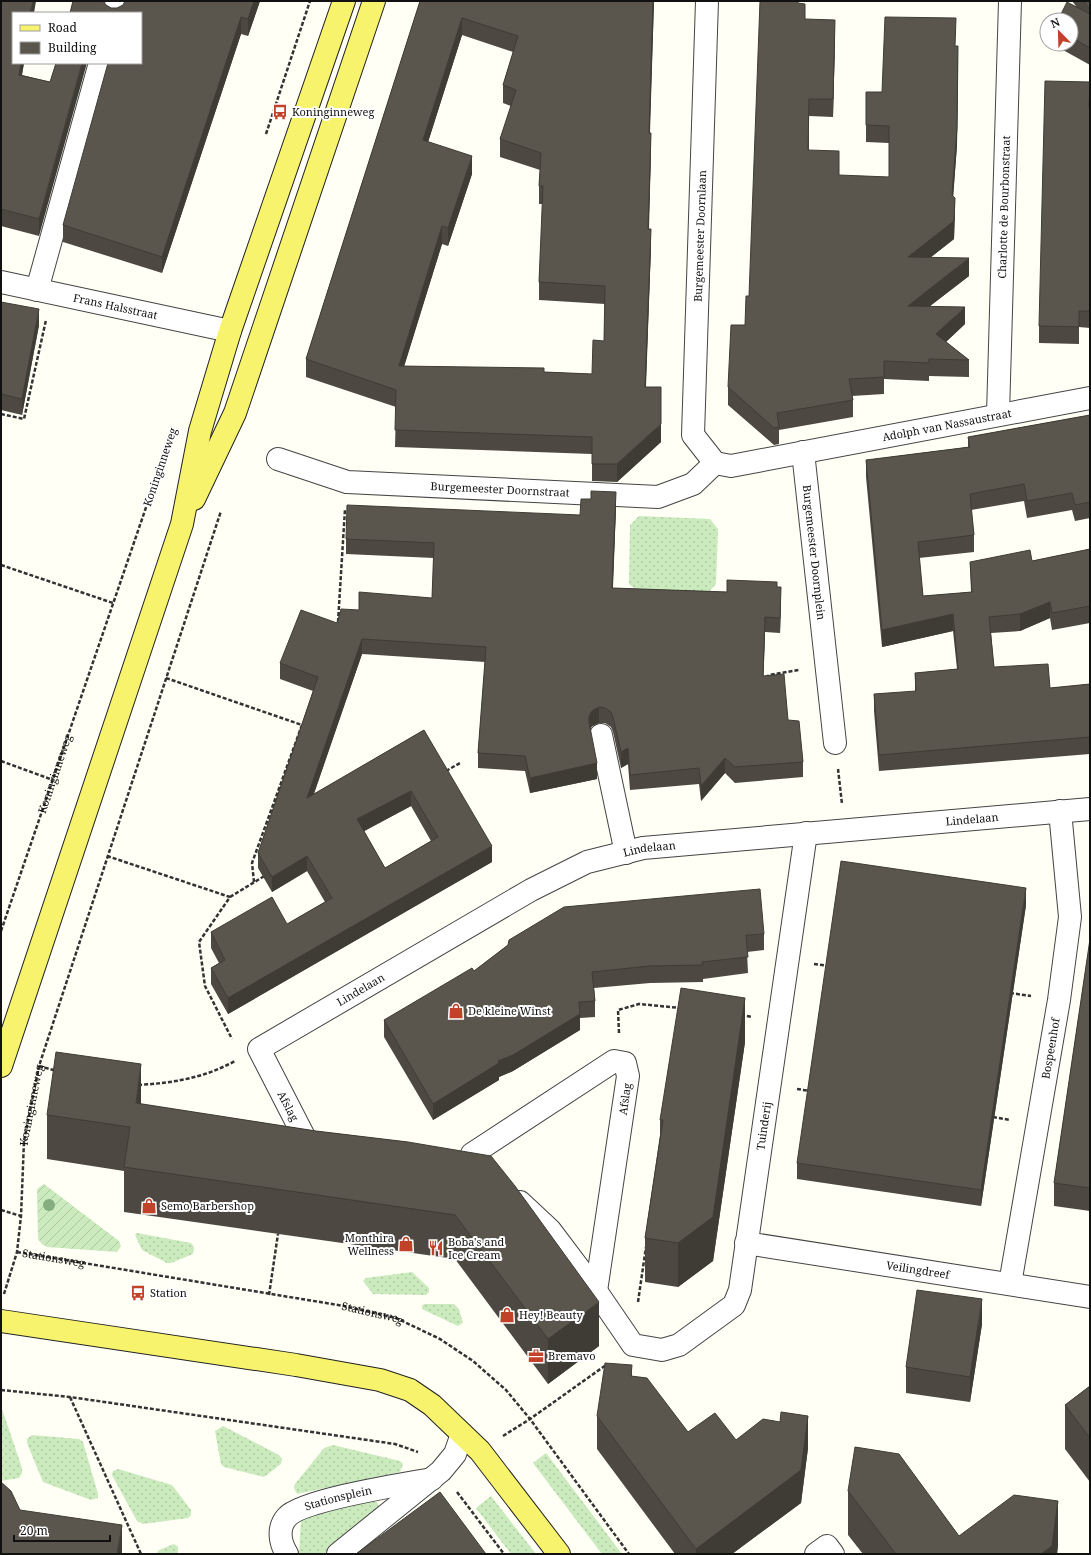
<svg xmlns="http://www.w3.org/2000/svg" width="1091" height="1555" font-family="'Noto Serif',serif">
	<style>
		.grass { fill: url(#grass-dots) }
		.garden { fill: url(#garden-furrows) }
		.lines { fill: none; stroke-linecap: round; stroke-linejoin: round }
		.minor-casing { stroke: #444; stroke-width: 24 }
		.major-casing { stroke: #222; stroke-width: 24 }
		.path { stroke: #333; stroke-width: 2.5; stroke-dasharray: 4 2; stroke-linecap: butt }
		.minor { stroke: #fff; stroke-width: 22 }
		.major { stroke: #f7f36c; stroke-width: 22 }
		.tree { fill: #84ad80 }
		.wall { fill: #4d4942; fill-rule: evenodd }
		.shaded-wall { fill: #3f3c36 }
		.building { fill: #5a554d; stroke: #3f3c36; fill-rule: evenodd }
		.labels { text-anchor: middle; stroke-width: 4; stroke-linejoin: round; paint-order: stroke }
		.poi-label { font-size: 11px; fill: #111; stroke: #fff; text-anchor: start }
		.street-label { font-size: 11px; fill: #111; stroke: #fff }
	</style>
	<defs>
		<pattern id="grass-dots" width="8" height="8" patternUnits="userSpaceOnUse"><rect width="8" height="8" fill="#cbeabd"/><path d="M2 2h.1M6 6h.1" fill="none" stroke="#adc8a1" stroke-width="1.8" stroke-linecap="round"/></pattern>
		<pattern id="garden-furrows" width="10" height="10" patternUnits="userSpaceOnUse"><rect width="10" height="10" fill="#cbeabd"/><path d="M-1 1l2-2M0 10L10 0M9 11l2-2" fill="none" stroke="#adc8a1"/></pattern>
	</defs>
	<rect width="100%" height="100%" fill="#fffff5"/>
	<g class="grass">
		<polygon points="639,516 710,519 718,529 716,584 707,594 639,592 629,584 630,525"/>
		<polygon points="137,1233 191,1243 194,1247 193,1254 171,1263 167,1263 142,1250 135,1235"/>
		<polygon points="412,1272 429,1288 429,1292 426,1295 373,1294 363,1281 366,1278"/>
		<polygon points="424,1304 454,1304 459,1309 463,1323 458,1326 422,1309 422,1306"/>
		<polygon points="1,1406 22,1468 22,1473 19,1478 1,1481"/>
		<polygon points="223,1426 279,1455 282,1459 281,1464 264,1477 224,1467 221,1464 215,1431"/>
		<polygon points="32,1435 79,1439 83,1442 98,1494 98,1498 91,1500 43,1482 27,1443 27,1439"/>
		<polygon points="333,1445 400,1461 403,1464 400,1472 297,1494 294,1488 295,1484 324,1448"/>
		<polygon points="546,1453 622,1554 602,1554 533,1463"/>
		<polygon points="118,1469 172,1485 191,1510 191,1515 188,1518 143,1524 137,1521 112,1475 113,1471"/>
		<polygon points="491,1496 536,1554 511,1554 476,1508"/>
		<polygon points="371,1501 377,1502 380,1509 378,1513 324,1554 299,1553 301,1520 304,1516"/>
		<polygon points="174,1544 178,1547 178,1554 156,1554 159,1550"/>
	</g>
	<polygon class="garden" points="44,1184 119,1241 121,1246 117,1252 47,1247 42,1244 38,1239 37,1189"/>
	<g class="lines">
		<g class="minor-casing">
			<g id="minor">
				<polyline points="707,1 693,435 715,463"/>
				<polyline points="114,13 117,1"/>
				<path id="s4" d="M1 282 230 331"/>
				<polyline points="37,290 100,63"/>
				<path id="s5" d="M998 414 1010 1"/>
				<path id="s6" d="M803 452 835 743"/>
				<path id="s7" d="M278 459 347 482 658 497 693 484 715 463"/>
				<path id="s8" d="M715 463 731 466 1090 398"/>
				<polyline points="601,735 626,853"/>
				<polyline points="472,1154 614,1061 625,1063 628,1076 596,1291"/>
				<path id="s9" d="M314 1156 259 1049 531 890 587 862 643 848 1090 809"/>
				<path id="s10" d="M520 1202 550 1230 596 1291 633 1345 662 1350 679 1345 734 1305 740 1290 806 833"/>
				<path id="s11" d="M746 1243 1090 1297"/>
				<path id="s12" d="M1010 1284 1059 1000 1070 917 1060 811"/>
				<path id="s13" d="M287 1554C280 1543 277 1528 287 1517 302 1500 404 1484 432 1479"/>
				<polyline points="338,1554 441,1471 455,1454 462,1434"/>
				<polyline points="816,1554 827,1546 833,1554"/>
			</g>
		</g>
		<g class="major-casing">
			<g id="major">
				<polyline points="194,499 235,413 374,1"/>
				<polyline points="1,1066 182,524 200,431 230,331 344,1"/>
				<polyline points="1,1321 296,1365 380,1380 410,1390 432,1405 480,1451 559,1554"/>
			</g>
		</g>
		<g class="path">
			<polyline points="266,134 310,1"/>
			<polyline points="1,414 24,419 46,320"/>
			<polyline points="1,565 113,603"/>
			<polyline points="338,622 345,509"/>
			<polyline points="166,678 302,725"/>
			<polyline points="766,678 769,675 799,670"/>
			<polyline points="1,761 53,780"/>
			<polyline points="838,769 842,804"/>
			<polyline points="446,771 460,763"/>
			<polyline points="107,856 230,897 199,942 205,986 232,1039"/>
			<polyline points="254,882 252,863 302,725"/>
			<polyline points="230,897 266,875"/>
			<path id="s1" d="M1 931 166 449"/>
			<polyline points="814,964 829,966"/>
			<polyline points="1010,993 1031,996"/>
			<polyline points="741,1015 752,1017"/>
			<polyline points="619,1033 618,1010 639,1004 681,1008"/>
			<polyline points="39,1066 57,1071"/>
			<path d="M138 1085C173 1083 204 1078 235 1061"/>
			<polyline points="797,1089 810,1091"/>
			<polyline points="993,1117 1010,1120"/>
			<polyline points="1,1210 21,1216"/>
			<path id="s2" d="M17 1252 344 1306 396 1318 440 1339 473 1361 506 1390 530 1419 629 1554"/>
			<path id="s3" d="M4 1294 17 1252 21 1216 24 1141 39 1066 221 511"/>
			<polyline points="269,1295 278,1234"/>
			<polyline points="638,1302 646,1247"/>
			<polyline points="1,1390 70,1397 395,1444 418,1452"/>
			<polyline points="70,1397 141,1554"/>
			<polyline points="503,1436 530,1419 606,1365"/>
			<polyline points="457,1492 504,1554"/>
		</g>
		<use href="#minor" class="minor"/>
		<use href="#major" class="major"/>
	</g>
	<circle class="tree" cx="49" cy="1205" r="6"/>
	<g class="wall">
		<polygon points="1,1 13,63 24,63 22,75 50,82 39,236 1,226"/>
		<polygon points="73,1 104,1 104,3 106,5 111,8 117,8 260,1 248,36 241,34 162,273 63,242 63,225 141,13 70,13"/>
		<path d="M420 1H654L650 133 651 151 649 229 651 246 646 387 661 442 617 482 592 481V454L395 447 396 407 306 377V359ZM462 35 513 52 503 85V103L511 106 500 139V157L540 170 539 186V204H543L539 282V300L605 304 604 341 592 374 404 366 442 244 448 246 472 174 428 142Z"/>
		<polygon points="1072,1 1090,1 1090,65 1054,45 1054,44 1071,44 1071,20 1076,6"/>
		<polygon points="799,3 805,19 835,38 833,117 809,116 809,150 839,176 889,177 889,143 866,142 866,92 882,92 956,46 958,63 957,145 953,196 955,215 954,239 930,258 969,276 930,306 965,324 946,342 969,360 969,377 929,376 929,381 884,379 884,394 852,396 853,400 853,417 779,430 779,444 774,445 728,405 728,387 745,325 749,296"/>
		<polygon points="1090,108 1090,328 1079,327 1079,344 1039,343 1039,326"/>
		<polygon points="1,302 39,325 22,415 1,410"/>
		<polygon points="1090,415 1090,518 1075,521 1072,510 1027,518 1024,501 971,510 974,535 974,552 919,558 923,596 971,592 970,562 1032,561 1090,549 1090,623 1052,630 1050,618 1020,631 991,633 994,667 1050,688 1090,684 1090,754 879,771 874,711 874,694 915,692 915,673 957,669 953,631 882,647 866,477 866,460 968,447 968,437"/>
		<path d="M616 507 613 588 727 592 777 587 781 602 780 633 765 632 763 676 788 720 803 762V777L735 783 725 773 701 801 699 784 630 790 628 764 621 768 613 732 611 727 605 723H599L592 726 590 729 597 779 530 793 525 771 478 768V753L485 662 362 654 314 794 424 730 492 862 228 1014 211 984V968L219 963 211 948V932L287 924 325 902 307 871 272 892 258 868V853L313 691 280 679V663L337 623 359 610 432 598 434 558 346 554V539L580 515ZM411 806 431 841 385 868 364 831Z"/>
		<polygon points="1026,905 981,1206 797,1179 797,1163"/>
		<polygon points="764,934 764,950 747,952 748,973 703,979 703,982 650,983 594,988 595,1001 595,1017 580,1018 580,1030 513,1071 499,1077 499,1080 433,1120 384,1037 384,1020 474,971 508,945"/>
		<polygon points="1090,939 1090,1211 1054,1206 1054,1183"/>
		<polygon points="745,1042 713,1261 678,1287 645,1282 645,1238 660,1135 660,1120"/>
		<polygon points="141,1104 316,1131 408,1142 599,1346 548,1384 455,1259 124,1212 124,1171 47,1159 47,1115"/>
		<polygon points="982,1324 970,1402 906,1393 906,1367"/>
		<polygon points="632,1376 688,1432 736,1440 808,1448 801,1503 732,1554 675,1554 597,1449 597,1416"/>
		<polygon points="1090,1386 1090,1482 1065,1449 1065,1405"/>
		<polygon points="848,1491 959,1536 1058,1545 1057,1554 863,1554 848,1535"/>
	</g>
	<g class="shaded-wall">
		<polygon points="33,1 36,1 34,13 30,13"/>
		<polygon points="254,1 260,1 248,36 248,19"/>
		<polygon points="653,1 654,1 649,151 649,133"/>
		<polygon points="241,17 241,34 162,273 162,257"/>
		<polygon points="462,18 462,35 423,158 423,140"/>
		<polygon points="835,20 835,38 833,117 833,99"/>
		<polygon points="958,46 957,145 952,213 952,195"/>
		<polygon points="21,63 24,63 19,91 19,75"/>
		<polygon points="82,63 87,63 39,236 39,219"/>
		<polygon points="651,133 651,151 648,246 648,229"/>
		<polygon points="472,156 472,174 448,246 448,228"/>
		<polygon points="955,198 954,239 908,275 908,257"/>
		<polygon points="442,226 442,244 399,383 399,366"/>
		<polygon points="651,229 651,246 645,405 645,387"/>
		<polygon points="969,258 969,276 908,323 908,306"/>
		<polygon points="965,307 965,324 936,351 936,334"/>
		<polygon points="39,309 39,325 22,415 22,399"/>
		<polygon points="661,424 661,442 617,482 617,464"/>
		<polygon points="616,492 616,507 612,603 612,588"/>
		<polygon points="781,587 781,602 780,633 780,618"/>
		<polygon points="1050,602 1050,618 1020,631 1020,614"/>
		<polygon points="953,614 953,631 882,647 882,630"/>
		<polygon points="765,617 765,632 763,692 763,676"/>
		<polygon points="362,639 362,654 307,813 307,798"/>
		<polygon points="599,707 599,723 592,726 589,732 589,716 592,711"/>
		<polygon points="628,748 628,764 621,768 621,752"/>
		<polygon points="725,758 725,773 701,801 701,786"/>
		<polygon points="597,763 597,779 530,793 530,778"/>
		<polygon points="411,791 411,806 357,835 357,819"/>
		<polygon points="492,846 492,862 228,1014 228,998"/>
		<polygon points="307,856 307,871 272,892 272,877"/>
		<polygon points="1026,888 1026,905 981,1206 981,1190"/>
		<polygon points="745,998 745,1042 713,1261 678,1287 678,1243"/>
		<polygon points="580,1014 580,1030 513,1071 499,1077 499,1080 433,1120 433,1104 498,1061"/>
		<polygon points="141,1064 141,1108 136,1103"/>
		<polygon points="982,1299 982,1324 970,1402 970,1377"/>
		<polygon points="599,1302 599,1346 548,1384 548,1339"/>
		<polygon points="632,1365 632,1398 631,1376"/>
		<polygon points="808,1416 808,1448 801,1503 732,1554 696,1554 696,1549"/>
		<polygon points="1058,1501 1058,1545 1057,1554 1041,1554"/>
		<polygon points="122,1525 122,1554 117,1554"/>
	</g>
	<g class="building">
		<polygon points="1,1 33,1 30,13 13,13 13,63 21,63 19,75 50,82 56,63 82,63 39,219 1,209"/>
		<polygon points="73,1 103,1 106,5 111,8 117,8 123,5 125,1 254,1 248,19 241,17 162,257 63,225 108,63 141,63 141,13 70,13"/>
		<path d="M420 1H653L649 133H651L648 229H651L645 387H661V424L617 464H592V437L395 430 396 390 306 359ZM462 18 518 36 503 85 516 90 500 139 541 153 539 186H543L539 282 605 286 604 341 593 340 592 374 544 372V368L399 366 442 226 448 228 472 156 423 140Z"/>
		<polygon points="760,1 798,1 798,3 805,4 805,19 835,20 833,99 809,99 808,150 839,151 839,175 889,177 889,126 866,125 866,92 882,92 885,17 956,18 955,46 958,46 957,128 952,195 955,198 954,221 908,257 969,258 908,306 965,307 936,334 969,360 929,359 929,363 884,361 884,377 849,379 853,400 777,413 779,427 774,428 728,387 731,325 745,325 746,296 749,296"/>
		<polygon points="1084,1 1090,1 1090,10"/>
		<polygon points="1067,2 1090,14 1090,48 1071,37 1071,20 1058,20"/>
		<polygon points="1045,81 1090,82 1089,107 1090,108 1090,311 1079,311 1079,327 1039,326"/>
		<polygon points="1,302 39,309 22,399 1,394"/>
		<polygon points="1090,415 1090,502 1075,505 1072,493 1027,501 1024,484 970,494 974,535 918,542 923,596 972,592 970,562 1030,550 1032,561 1090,549 1090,606 1052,613 1050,602 1020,614 989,617 994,667 1048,664 1050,688 1090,684 1090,737 879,755 874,694 916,691 915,673 958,669 953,614 882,630 866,460 970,447 968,437"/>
		<path d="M591 491 616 492 612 588 727 592V580L777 582V587H781L780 618 765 617 763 676 784 674 788 720 799 721 803 762 735 767 725 758 701 786 699 768 630 775 628 748 621 752 613 717 611 712 605 708 599 707 592 711 589 716V722L597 763 530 778 525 756 478 753 486 647 362 639 307 798 424 730 492 846 228 998 211 968 225 960 211 932 272 897 287 924 332 898 307 856 272 877 258 853 318 677 280 663 301 610 337 623 341 609 359 610V592L432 598 434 543 346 539 347 505 580 515 581 499H591ZM411 791 438 837 385 868 357 819Z"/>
		<polygon points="841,861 1026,888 981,1190 797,1163"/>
		<polygon points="760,889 764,934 746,935 748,957 702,962 703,965 650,966 592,972 595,1001 579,1002 580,1014 513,1055 498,1061 499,1063 433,1104 384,1020 472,968 474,971 508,945 509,940 564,907"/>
		<polygon points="1090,939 1090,1188 1054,1183"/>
		<polygon points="681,988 745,998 713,1217 678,1243 645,1238 663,1120 660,1120"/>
		<polygon points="56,1052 141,1064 136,1103 316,1131 408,1142 491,1156 515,1186 599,1302 548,1339 455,1215 124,1167 130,1127 47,1115"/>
		<polygon points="917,1290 982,1299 970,1377 906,1367"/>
		<polygon points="605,1363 632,1365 631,1376 647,1378 688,1432 715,1413 736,1440 763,1419 780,1422 781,1412 808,1416 801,1470 696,1549 597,1416"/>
		<polygon points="1090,1386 1090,1438 1065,1405"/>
		<polygon points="855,1447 899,1454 959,1536 1014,1495 1058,1501 1052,1546 1041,1554 896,1554 848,1491"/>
		<polygon points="1,1482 11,1491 20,1510 122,1525 117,1554 1,1554"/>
		<polygon points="440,1492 486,1554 356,1554"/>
	</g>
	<defs>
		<g id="bus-bare" transform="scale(1.2)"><path d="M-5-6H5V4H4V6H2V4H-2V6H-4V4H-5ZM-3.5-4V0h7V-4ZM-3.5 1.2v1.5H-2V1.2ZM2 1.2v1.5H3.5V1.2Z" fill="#c14228" stroke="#fff" stroke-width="2.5" paint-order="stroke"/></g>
		<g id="shop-bare" transform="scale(1.2)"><path d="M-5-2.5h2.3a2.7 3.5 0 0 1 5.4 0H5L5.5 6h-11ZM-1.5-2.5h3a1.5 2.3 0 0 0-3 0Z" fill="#c14228" stroke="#fff" stroke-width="2.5" paint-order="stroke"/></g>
		<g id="restaurant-bare" transform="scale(1.2)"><path d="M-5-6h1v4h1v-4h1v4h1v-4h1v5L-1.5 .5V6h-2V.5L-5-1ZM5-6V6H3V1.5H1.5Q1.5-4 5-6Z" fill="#c14228" stroke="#fff" stroke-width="2.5" paint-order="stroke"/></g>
		<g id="office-bare" transform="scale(1.2)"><path d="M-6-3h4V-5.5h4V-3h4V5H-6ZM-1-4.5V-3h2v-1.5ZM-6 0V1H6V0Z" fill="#c14228" stroke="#fff" stroke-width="2.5" paint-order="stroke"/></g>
	</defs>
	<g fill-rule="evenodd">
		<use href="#bus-bare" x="280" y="112"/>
		<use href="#shop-bare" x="456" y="1011"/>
		<use href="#shop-bare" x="149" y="1206"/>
		<use href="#shop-bare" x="406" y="1244"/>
		<use href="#restaurant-bare" x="436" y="1248"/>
		<use href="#bus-bare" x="138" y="1293"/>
		<use href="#shop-bare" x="507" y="1315"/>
		<use href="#office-bare" x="536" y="1356"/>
	</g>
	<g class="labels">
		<g class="poi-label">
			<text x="292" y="116">Koninginneweg</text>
			<text x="468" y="1015">De kleine Winst</text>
			<text x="161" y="1210">Semo Barbershop</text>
			<text x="394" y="1242" text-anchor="end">Monthira<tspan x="394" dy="13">Wellness</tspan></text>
			<text x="448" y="1246">Boba's and<tspan x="448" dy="13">Ice Cream</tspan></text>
			<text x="150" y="1297">Station</text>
			<text x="519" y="1319">Hey! Beauty</text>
			<text x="548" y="1360">Bremavo</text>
		</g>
		<g class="street-label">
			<text dy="4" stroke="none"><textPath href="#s5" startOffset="207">Charlotte de Bourbonstraat</textPath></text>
			<text transform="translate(700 236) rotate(-88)" y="4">Burgemeester Doornlaan</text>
			<text dy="4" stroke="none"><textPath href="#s4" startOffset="117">Frans Halsstraat</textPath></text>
			<text dy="4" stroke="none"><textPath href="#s8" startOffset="236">Adolph van Nassaustraat</textPath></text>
			<text transform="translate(160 467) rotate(-71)" y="4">Koninginneweg</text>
			<text dy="4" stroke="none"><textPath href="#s7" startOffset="226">Burgemeester Doornstraat</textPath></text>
			<text dy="4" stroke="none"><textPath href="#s6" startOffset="101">Burgemeester Doornplein</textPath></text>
			<text dy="4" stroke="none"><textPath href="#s1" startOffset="166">Koninginneweg</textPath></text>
			<text dy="4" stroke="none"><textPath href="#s9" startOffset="886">Lindelaan</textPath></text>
			<text dy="4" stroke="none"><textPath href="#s9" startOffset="562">Lindelaan</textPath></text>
			<text dy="4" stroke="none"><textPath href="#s9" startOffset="238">Lindelaan</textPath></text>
			<text dy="4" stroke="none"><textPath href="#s12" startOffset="239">Bospeenhof</textPath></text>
			<text transform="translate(625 1099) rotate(-82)" y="4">Afslag</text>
			<text dy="4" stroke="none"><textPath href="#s3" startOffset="192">Koninginneweg</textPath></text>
			<text transform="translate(288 1106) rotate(62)" y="4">Afslag</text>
			<text dy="4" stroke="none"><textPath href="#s10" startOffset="480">Tuinderij</textPath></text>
			<text dy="4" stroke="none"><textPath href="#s2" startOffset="37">Stationsweg</textPath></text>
			<text dy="4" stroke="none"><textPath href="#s11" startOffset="174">Veilingdreef</textPath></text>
			<text dy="4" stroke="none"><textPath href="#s2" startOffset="361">Stationsweg</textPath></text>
			<text dy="4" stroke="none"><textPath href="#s13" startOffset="95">Stationsplein</textPath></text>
		</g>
	</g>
	<rect width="1091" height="1555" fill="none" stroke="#111111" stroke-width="4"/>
	<rect x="12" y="12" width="130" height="52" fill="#ffffff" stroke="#a0a0a0"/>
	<rect x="20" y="25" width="20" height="6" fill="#f7f36c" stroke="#a0a0a0"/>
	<text x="48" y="32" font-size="12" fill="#111111">Road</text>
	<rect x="20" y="42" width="20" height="12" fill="#5a554d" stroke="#a0a0a0"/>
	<text x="48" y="52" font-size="12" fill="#111111">Building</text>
	<g transform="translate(1059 32) rotate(337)"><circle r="19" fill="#ffffff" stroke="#a0a0a0"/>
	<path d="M0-3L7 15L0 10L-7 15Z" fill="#c14228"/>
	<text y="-6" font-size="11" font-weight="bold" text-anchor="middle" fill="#111111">N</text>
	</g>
	<path d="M14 1535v6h96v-6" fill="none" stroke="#111111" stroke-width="2"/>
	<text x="20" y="1535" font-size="12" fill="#111111" stroke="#ffffff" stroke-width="3" paint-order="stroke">20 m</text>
</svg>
